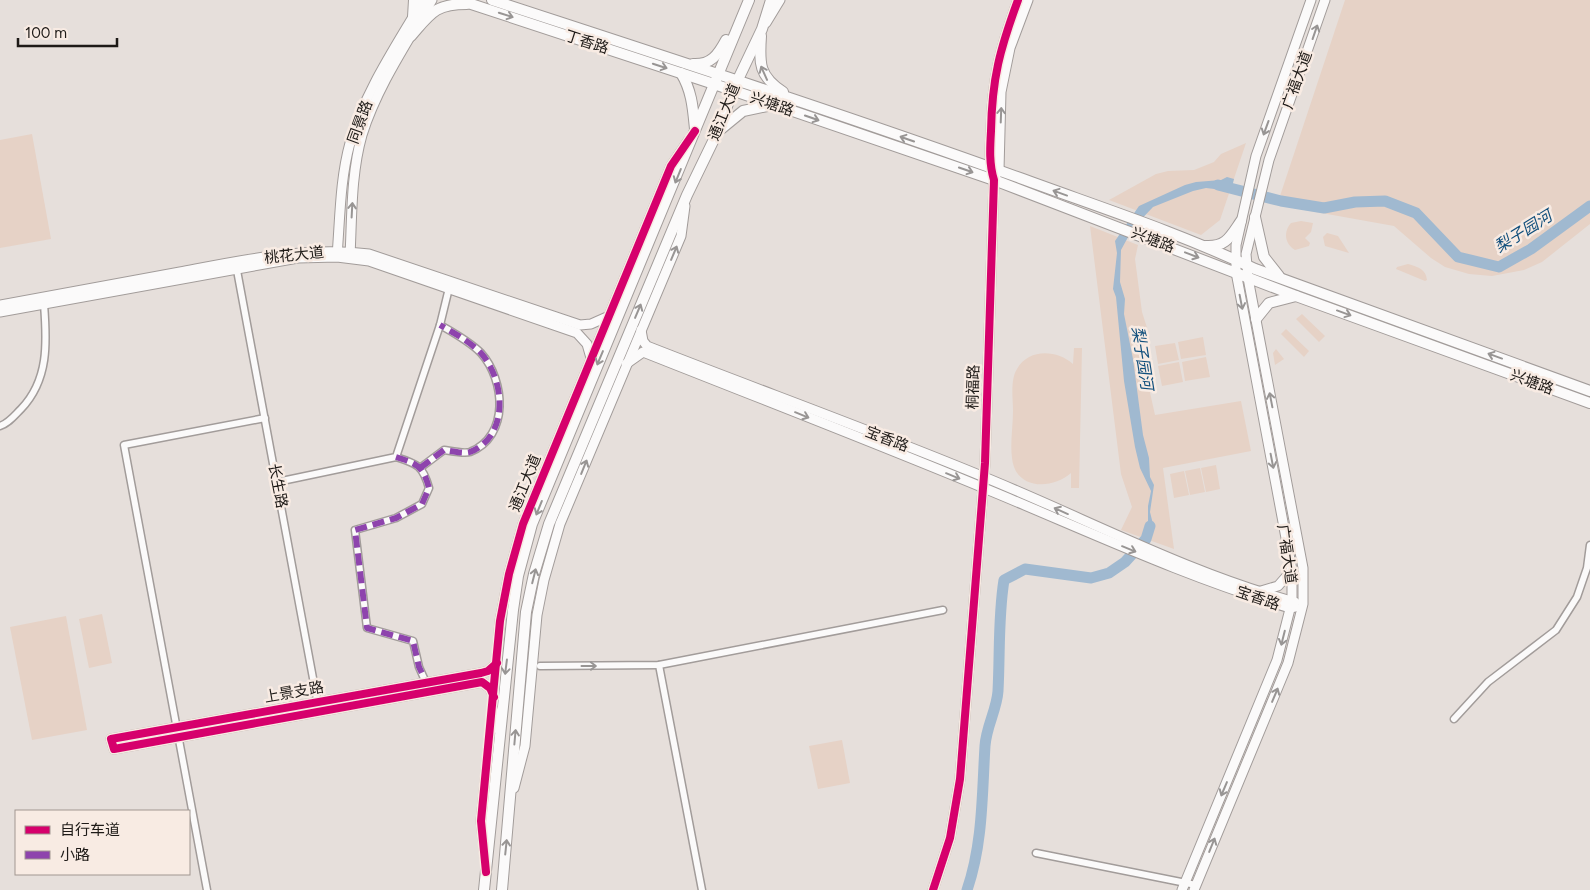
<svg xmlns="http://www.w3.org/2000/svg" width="1590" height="890" font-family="Figtree,'Noto Sans SC',sans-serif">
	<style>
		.green { fill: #e6d2c6 }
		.water { fill: #a0b9d0 }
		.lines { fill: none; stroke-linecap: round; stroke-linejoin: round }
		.river { stroke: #a0b9d0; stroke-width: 11 }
		.street-casing { stroke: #a29c9a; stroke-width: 9 }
		.secondary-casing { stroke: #a29c9a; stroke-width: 11 }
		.primary-casing { stroke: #a29c9a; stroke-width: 12 }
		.street { stroke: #fbfafa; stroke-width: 6 }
		.secondary { stroke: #fbfafa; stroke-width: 9 }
		.primary { stroke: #fbfafa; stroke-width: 10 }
		.quiet { stroke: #8e44ad; stroke-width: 6; stroke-dasharray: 12 6; stroke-linecap: butt }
		.cycleway-casing { stroke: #f8ebe3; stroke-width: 11 }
		.cycleway { stroke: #d6006c; stroke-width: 8 }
		.oneway { stroke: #989594 }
		.labels { text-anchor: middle; stroke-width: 5; stroke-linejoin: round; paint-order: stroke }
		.street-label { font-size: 15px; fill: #1e1a17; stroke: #f8ebe3 }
		.water-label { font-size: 16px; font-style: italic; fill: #114f7c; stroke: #f8ebe3 }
	</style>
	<rect width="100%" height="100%" fill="#e6dfdb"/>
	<g class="green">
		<polygon points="1345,0 1590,0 1590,224 1542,262 1524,270 1492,276 1469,274 1445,267 1431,258 1394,226 1277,205"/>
		<polygon points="32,134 51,239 0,248 0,140"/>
		<polygon points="1246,143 1220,220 1201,235 1109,200 1156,174 1168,171 1194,170 1214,162 1221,154"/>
		<path d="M1301 221 1313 223 1311 232 1305 238 1310 243 1309 246 1295 250C1285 244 1283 232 1291 223Z"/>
		<polygon points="1090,226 1138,245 1135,259 1142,312 1149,334 1149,388 1155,415 1241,401 1251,451 1163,468 1174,549 1121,530 1132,507 1121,474"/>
		<polygon points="1327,233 1338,236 1349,253 1325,246 1323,237"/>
		<path d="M1408 264C1418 267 1426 269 1427 280L1425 281 1396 269 1397 267Z"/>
		<polygon points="1302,314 1325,336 1319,342 1296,319"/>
		<polygon points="1286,329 1309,351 1304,357 1281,334"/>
		<polygon points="1203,337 1206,355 1181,359 1178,342"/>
		<polygon points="1175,343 1179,360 1158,364 1155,346"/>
		<path d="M1074 348H1082L1079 488H1071V473C1052 490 1015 490 1012 458 1010 443 1013 426 1013 411 1013 399 1010 380 1017 369 1029 348 1057 350 1073 364Z"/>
		<polygon points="1276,349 1284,359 1275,365 1273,353"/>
		<polygon points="1206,357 1210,377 1185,381 1182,362"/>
		<polygon points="1179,362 1183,382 1162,386 1158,366"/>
		<polygon points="1216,465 1220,489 1206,492 1201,468"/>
		<polygon points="1200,468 1205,492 1190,495 1185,471"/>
		<polygon points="1184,471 1189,495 1174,498 1170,474"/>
		<polygon points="102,614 112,663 89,668 79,619"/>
		<polygon points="66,616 87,730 32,740 10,627"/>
		<polygon points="842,740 850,783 818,789 809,746"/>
	</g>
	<polygon class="water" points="1227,177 1234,179 1231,191 1206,188 1193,191 1153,207 1133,228 1121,250 1120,282 1125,299 1124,314 1133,359 1143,435 1149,458 1150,477 1154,485 1150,512 1153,524 1149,540 1142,537 1148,528 1148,506 1151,491 1140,468 1135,447 1124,381 1116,297 1113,289 1117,253 1115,241 1139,206 1185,185 1196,182 1221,180"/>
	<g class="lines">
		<g class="river">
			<polyline points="1218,185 1281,201 1324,208 1355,202 1385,201 1416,213 1458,257 1499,267 1531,249 1590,206"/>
			<path d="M967 890C983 844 982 794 985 746 986 727 997 709 998 691 1000 654 998 617 1004 580L1025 569 1091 578 1109 573 1125 562 1146 539 1150 526"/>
		</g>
		<g class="street-casing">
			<g id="street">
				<polyline points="236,265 318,705"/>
				<path d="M0 426C9 423 14 416 21 409 49 380 47 342 44 304"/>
				<path d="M396 457C418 464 423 466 429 488L422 504 396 518 355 530 367 628 413 641 419 667 427 685"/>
				<path d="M420 468 444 450C451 451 464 454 470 452 510 436 505 380 481 353 469 341 454 333 440 325"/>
				<polyline points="277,482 396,457 440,325 450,284"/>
				<polyline points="659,665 702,890"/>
				<polyline points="540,666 659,665 943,610"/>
				<polyline points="1454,719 1488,682 1556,630 1577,597 1587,568 1590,545"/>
				<polyline points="1036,853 1196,885"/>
				<polyline points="207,890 124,445 265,418"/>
			</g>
		</g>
		<g class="secondary-casing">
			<g id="secondary">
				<polyline points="766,23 780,0"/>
				<polyline points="996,175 999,170 1001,92 1010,48 1028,0"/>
				<path d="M337 256C340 219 340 179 350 143 365 91 397 45 423 0"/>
				<path d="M350 256C352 216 351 174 362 135 377 87 407 43 432 0"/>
				<path d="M0 305C60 294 120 283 180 272 243 260 306 246 369 254L580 325 591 324 609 316"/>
				<polyline points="0,312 298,258 337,257 369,261 577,333 587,344 591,358"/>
				<path d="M641 330 643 341 647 346C759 390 873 431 984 477 1087 519 1188 573 1295 602"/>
				<path d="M626 364 643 352C759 398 876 443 991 491 1090 532 1188 578 1290 608L1295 607"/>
				<polyline points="1261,591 1278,586 1292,570"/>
				<polyline points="494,695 500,621 509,574 523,524 671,166 688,141"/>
				<polyline points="494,697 490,688 482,682 114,749 111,739 481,673 488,671 497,663"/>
				<polyline points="514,788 525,746 537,615 544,580 560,524 681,236 685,206"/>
				<polyline points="485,857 481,821 492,713"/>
				<path d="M933 890 950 838 960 779 985 463 994 180C989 164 990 148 991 131 992 78 1000 49 1018 0"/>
				<polyline points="1182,890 1277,660 1292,601 1292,570 1236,272 1236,245 1256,156 1311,0"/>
				<polyline points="1194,890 1288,663 1303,604 1303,568 1248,278 1246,254 1269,160 1325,0"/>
			</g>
		</g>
		<g class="primary-casing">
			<g id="primary">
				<polyline points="459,0 714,84 994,180 1296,296 1590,403"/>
				<path d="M492 0C669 58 846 115 1020 178 1099 207 1180 233 1255 269L1590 391"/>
				<polyline points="413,17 414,0"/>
				<path d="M411 36C431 13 435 4 467 4"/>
				<path d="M761 36C759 64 759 76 783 92"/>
				<path d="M693 64C711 65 718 55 726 40"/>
				<path d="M681 73C692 91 693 109 695 129"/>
				<polyline points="721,129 743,111 772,105"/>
				<polyline points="1255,217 1264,257 1279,276"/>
				<path d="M1206 246C1226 247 1230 237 1241 221"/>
				<polyline points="1256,319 1269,303 1296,296"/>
				<polyline points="493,710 497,728"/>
				<polyline points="484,890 513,610 518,576 532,524 749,0"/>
				<polyline points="502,890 526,612 534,574 549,524 687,195 718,131 733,90 762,29 771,0"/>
			</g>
		</g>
		<use href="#street" class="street"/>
		<use href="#secondary" class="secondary"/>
		<use href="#primary" class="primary"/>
		<g class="quiet">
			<path d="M396 457C418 464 423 466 429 488L422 504 396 518 355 530 367 628 413 641 419 667 428 686"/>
			<path d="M420 468 444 450C451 451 464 454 470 452 510 436 505 380 481 353 469 341 454 333 440 325"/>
		</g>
		<g class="cycleway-casing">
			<g id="cycleway">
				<polyline points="494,697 490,688 482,682 114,749 111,739 481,673 488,671 497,663"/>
				<polyline points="486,872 481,821 500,621 509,574 523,524 671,166 695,131"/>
				<path d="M933 890 950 838 960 779 985 463 994 180C989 164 990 148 991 131 992 78 1000 49 1018 0"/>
			</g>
		</g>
		<use href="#cycleway" class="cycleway"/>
	</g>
	<defs><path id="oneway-shaft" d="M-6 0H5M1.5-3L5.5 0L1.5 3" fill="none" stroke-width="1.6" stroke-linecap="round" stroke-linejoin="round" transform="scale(1.25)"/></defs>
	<g class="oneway">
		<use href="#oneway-shaft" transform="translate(506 15) rotate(18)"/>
		<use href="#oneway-shaft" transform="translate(1315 32) rotate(-71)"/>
		<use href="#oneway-shaft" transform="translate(660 66) rotate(18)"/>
		<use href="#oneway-shaft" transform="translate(764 73) rotate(-114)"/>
		<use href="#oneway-shaft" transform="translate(1001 115) rotate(-88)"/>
		<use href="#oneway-shaft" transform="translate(812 118) rotate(19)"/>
		<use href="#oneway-shaft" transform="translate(1266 128) rotate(110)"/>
		<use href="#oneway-shaft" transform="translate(907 139) rotate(-161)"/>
		<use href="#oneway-shaft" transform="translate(966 170) rotate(19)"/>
		<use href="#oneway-shaft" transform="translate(678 176) rotate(112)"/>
		<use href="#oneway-shaft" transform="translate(1060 193) rotate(-160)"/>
		<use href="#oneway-shaft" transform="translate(352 210) rotate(-87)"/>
		<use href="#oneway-shaft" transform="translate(674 253) rotate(-67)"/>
		<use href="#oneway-shaft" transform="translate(1192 255) rotate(21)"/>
		<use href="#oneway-shaft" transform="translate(1241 302) rotate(79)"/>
		<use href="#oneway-shaft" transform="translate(638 311) rotate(-67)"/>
		<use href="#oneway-shaft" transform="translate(1344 313) rotate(20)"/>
		<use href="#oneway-shaft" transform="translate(1495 356) rotate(-160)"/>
		<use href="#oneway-shaft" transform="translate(600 358) rotate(113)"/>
		<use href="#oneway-shaft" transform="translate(1271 400) rotate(-101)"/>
		<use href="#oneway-shaft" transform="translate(802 415) rotate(22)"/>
		<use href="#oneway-shaft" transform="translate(1272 461) rotate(79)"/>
		<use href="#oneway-shaft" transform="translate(584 467) rotate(-68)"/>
		<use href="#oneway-shaft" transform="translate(953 476) rotate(22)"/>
		<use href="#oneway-shaft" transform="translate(539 508) rotate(112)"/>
		<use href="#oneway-shaft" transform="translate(1061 511) rotate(-156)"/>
		<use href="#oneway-shaft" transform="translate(1129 549) rotate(22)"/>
		<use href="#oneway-shaft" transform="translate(534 576) rotate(-76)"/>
		<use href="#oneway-shaft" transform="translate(1283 638) rotate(104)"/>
		<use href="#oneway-shaft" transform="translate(589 666)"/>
		<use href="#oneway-shaft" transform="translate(506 667) rotate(97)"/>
		<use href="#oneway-shaft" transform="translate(1275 695) rotate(-67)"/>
		<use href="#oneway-shaft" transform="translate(515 737) rotate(-85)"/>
		<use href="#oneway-shaft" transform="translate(1224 789) rotate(113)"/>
		<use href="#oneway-shaft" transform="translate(1212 845) rotate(-68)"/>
		<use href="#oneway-shaft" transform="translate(506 847) rotate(-84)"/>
	</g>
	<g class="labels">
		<g class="street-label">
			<text transform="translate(587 42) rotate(18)" y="5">丁香路</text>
			<text transform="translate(1297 80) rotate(-70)" y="5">广福大道</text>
			<text transform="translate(772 104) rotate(19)" y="5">兴塘路</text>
			<text transform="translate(724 112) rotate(-68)" y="5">通江大道</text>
			<text transform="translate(360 122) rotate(-70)" y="5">同景路</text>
			<text transform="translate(1153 240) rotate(21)" y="5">兴塘路</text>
			<text transform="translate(294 255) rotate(-6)" y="5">桃花大道</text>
			<text transform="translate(1532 382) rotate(20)" y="5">兴塘路</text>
			<text transform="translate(973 387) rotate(-88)" y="5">桐福路</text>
			<text transform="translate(887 439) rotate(21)" y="5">宝香路</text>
			<text transform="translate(525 483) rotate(-68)" y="5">通江大道</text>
			<text transform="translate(278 486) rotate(79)" y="5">长生路</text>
			<text transform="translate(1287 554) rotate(82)" y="5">广福大道</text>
			<text transform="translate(1258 598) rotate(19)" y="5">宝香路</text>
			<text transform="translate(294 692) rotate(-10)" y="5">上景支路</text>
		</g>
		<g class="water-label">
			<text transform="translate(1523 231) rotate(-32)" y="6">梨子园河</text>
			<text transform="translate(1143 358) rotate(81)" y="6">梨子园河</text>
		</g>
	</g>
	<rect x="15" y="810" width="175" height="65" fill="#f8ebe3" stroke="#a19791"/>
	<rect x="25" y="826" width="25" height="8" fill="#d6006c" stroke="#a19791"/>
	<text x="60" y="835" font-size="15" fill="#1e1a17">自行车道</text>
	<rect x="25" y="851" width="25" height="8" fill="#8e44ad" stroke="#a19791"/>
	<text x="60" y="860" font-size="15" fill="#1e1a17">小路</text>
	<path d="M18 38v8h99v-8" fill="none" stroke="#1e1a17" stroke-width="2.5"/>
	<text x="25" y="38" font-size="15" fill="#1e1a17" stroke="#f8ebe3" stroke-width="4" paint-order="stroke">100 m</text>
</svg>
